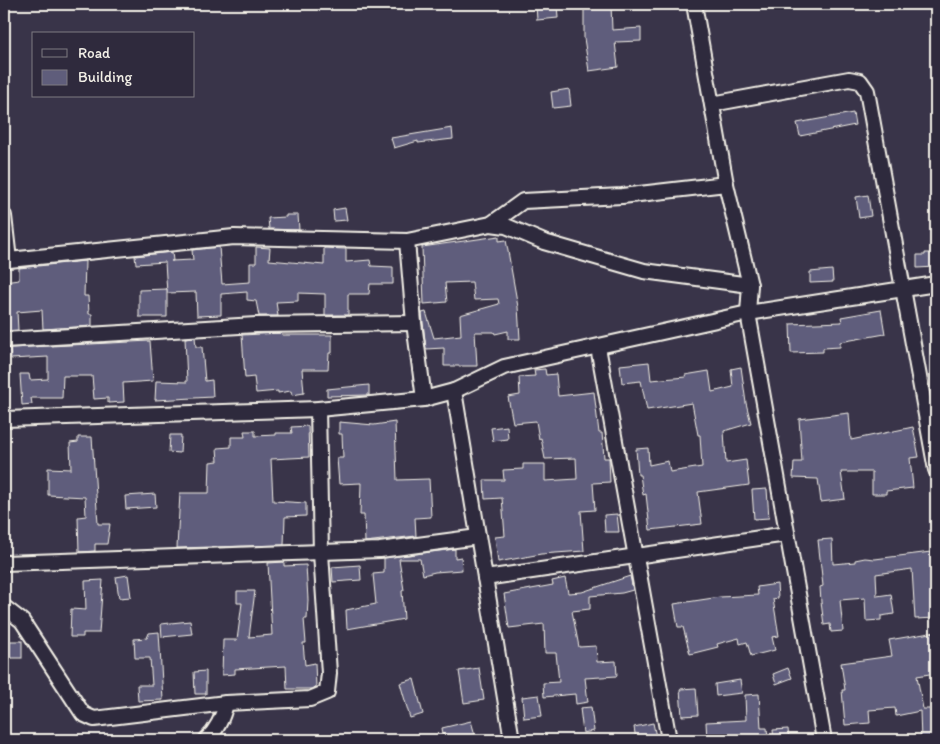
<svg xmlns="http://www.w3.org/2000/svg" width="940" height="744" font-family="Itim,sans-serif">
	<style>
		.building { fill: #5f5d7b; stroke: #f4f1e8 }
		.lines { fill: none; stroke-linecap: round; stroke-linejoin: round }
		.minor-casing { stroke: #f4f1e8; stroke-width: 18 }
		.minor { stroke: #2f2a3d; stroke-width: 14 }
	</style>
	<rect width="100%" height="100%" fill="#393449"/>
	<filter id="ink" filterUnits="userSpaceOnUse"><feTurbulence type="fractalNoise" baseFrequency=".02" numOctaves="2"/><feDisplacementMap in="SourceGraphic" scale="10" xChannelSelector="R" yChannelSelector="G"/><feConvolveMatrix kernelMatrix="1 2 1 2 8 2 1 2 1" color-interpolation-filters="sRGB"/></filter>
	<g filter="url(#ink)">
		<g class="building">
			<polygon points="557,4 558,18 537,20 536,5"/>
			<polygon points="584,4 611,4 612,30 641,28 641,41 615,42 618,67 589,71 584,38"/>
			<polygon points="569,89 571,106 553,108 551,92"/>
			<polygon points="853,113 855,125 800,136 797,123"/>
			<polygon points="452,128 453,139 418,143 418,141 394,148 391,138"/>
			<polygon points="868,195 871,216 859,218 856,197"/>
			<polygon points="345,208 347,220 334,221 333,210"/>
			<polygon points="286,215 298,215 299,230 269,229 268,218 286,217"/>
			<polygon points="499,236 499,241 506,240 518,307 520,339 508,339 508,331 495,334 494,332 475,332 477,366 444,366 444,348 426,349 422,313 426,312 434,338 461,335 460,315 499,304 498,299 474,300 472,282 445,283 447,302 424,304 422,247"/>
			<polygon points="219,247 222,284 250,282 250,263 256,263 256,247 270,248 269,260 324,265 324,248 346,249 346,262 370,260 371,266 393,267 393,284 370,284 369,294 348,294 348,315 325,315 325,294 298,293 298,301 276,302 278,316 259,316 256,301 247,300 247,292 221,294 221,315 197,316 196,292 167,293 165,262 136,264 135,256 172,252 173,261 171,261 193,260 192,250"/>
			<polygon points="925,253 936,253 936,267 917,268 917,255 925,255"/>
			<polygon points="85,261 84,296 88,296 89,314 92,314 92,326 43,329 42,310 17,312 18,330 4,331 4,282 19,280 19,268"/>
			<polygon points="832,270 833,282 810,283 810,272"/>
			<polygon points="167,289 167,317 139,317 139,290"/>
			<polygon points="881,310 885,334 840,342 840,347 823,348 823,352 791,353 790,324 842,322 841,317"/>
			<polygon points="281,333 282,335 332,335 332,353 329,353 328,369 302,369 304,393 292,395 291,391 278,393 278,391 256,393 254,377 245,378 242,335"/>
			<polygon points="195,337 196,347 202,347 205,381 212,380 213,397 155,400 156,381 187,382 185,338"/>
			<polygon points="150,341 153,381 123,383 124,402 108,403 108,398 94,399 92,376 63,376 62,398 31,398 32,404 22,405 20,374 29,374 30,380 48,379 48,357 11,359 10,348"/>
			<polygon points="649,362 651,380 686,377 685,375 709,371 712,392 733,387 731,369 741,367 746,403 751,423 724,431 726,463 746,460 749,485 698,492 702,524 650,530 646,494 643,495 640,475 638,475 636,449 648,448 649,465 668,461 670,472 702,467 700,435 698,435 692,403 647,410 641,381 622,383 620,365"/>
			<polygon points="545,369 546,375 556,374 558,396 594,392 599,433 602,433 604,458 609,458 610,482 593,483 595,510 581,511 584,551 541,554 498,562 495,537 505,536 502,498 485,499 484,480 504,480 503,470 523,469 523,464 545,464 545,481 577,479 576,458 545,459 541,438 539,439 536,421 513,423 508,397 520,395 519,377 535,376 534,370"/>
			<polygon points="369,385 369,395 327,396 327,389"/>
			<polygon points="849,413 851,440 913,427 919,457 910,458 913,488 886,491 886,494 872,494 872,472 841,472 845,499 821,502 818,479 793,478 794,462 802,462 799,419"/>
			<polygon points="339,422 374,425 395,422 397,480 429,479 431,517 415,518 416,536 365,542 364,515 360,515 361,483 339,484 337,458 343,458 342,434 339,434"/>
			<polygon points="308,426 309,457 271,459 273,501 306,503 306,516 285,517 284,545 177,548 180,493 209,493 210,462 218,461 217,448 231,447 231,437 245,437 244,431 255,431 255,436 276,435 276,433 292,433 291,427"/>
			<polygon points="507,426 508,439 493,441 491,428"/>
			<polygon points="170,435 181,435 180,453 169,452"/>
			<polygon points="78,437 92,437 98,524 110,524 107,544 95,544 95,551 79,552 78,517 86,516 85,497 48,495 48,468 71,469 70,443 78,442"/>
			<polygon points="767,489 769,518 754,519 752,490"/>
			<polygon points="155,494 156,507 126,509 125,496"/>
			<polygon points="617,514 619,532 605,532 604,515"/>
			<polygon points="832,539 833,564 855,562 855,560 865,558 875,559 931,552 936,581 936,603 934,604 936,618 915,619 912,569 876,574 877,596 891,594 894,614 881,616 881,620 866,621 865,598 840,600 843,631 831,632 830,624 824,625 821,602 820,587 823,586 818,540"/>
			<polygon points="455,549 455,558 461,557 462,570 435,572 423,575 420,559 399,559 404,590 402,591 404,619 347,629 346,610 376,604 373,574 384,573 384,558"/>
			<polygon points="284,562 284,566 306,565 308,600 307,619 304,619 306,643 303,643 305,665 315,663 316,687 310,689 287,689 286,666 235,669 235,674 222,675 223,640 237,640 242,603 237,603 237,591 255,591 249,637 272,635 268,563"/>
			<polygon points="360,565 361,580 333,582 332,567"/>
			<polygon points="128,575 131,597 119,598 116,577"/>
			<polygon points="630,576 633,590 622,593 590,596 590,609 572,611 579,647 596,646 597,662 616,661 617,676 585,678 588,702 576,704 575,694 544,697 543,683 559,682 556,653 545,653 544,624 509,628 504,594 553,585 552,581 565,578 568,593 582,592"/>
			<polygon points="103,580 99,633 83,633 83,637 70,637 71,609 86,610 85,581"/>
			<polygon points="777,584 778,598 773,599 779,636 772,637 775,650 751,656 747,642 740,644 739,638 717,644 718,647 690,654 683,627 678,627 674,604 720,597 758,595 757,587"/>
			<polygon points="190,621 192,634 162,637 161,624"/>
			<polygon points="159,632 163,700 138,701 137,685 152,685 150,658 135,658 134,639 147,638 149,633"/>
			<polygon points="936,632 936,673 917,676 923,709 936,709 936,733 933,733 933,740 921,740 920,711 896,716 895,708 869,710 870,723 845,725 842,690 845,690 841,663 892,656 889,640"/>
			<rect x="10" y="641" width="12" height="17"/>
			<polygon points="479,668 484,700 464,703 459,671"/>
			<polygon points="788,668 792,678 776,684 773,674"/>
			<polygon points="206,671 206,694 195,694 194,672"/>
			<polygon points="414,679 423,714 410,718 400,683"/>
			<polygon points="740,680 742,693 716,696 715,684"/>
			<polygon points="696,688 698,715 682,716 680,689"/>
			<polygon points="759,694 761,728 767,728 768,738 707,740 706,722 746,720 745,695"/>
			<polygon points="539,695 542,716 524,718 522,697"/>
			<polygon points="591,707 594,731 583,733 580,708"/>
			<polygon points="471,721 475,735 444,740 442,728"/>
			<polygon points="653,723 656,737 636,740 634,727"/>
			<polygon points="788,729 789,740 774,740 773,730"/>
		</g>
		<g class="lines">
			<g class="minor-casing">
				<g id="minor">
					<polyline points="694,4 726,184 750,285 748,313 824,740"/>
					<polyline points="712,104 849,79 860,81 867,91 936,470"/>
					<polyline points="4,216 9,260 234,237 407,241 491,224 523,201 622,196 726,184"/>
					<polyline points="491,224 506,226 544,242 644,271 750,285"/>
					<polyline points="407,241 414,323 424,399"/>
					<polyline points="4,340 256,325 414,323"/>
					<polyline points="598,347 669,740"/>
					<polyline points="454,391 512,740"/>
					<polyline points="4,419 318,409 424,399 454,391 504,367 748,313 936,284"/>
					<polyline points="4,563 380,550 478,537"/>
					<polyline points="485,578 787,534"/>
					<polyline points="4,607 22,621 83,714 94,719 226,703 310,699 327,692 329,673 321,553 318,409"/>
					<path d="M206 740C217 730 223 717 226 703"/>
				</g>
			</g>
			<use href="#minor" class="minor"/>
		</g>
	</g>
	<rect width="940" height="744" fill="none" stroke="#2f2a3d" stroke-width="20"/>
	<rect x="10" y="10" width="920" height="724" fill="none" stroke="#f4f1e8" stroke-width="2" filter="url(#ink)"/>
	<rect x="32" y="32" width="162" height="65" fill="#2f2a3d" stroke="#7e7a81"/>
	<rect x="42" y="49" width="25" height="8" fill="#2f2a3d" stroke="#7e7a81"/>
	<text x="78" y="58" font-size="15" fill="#f4f1e8">Road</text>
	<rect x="42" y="70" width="25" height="15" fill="#5f5d7b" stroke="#7e7a81"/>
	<text x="78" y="82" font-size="15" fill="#f4f1e8">Building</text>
</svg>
